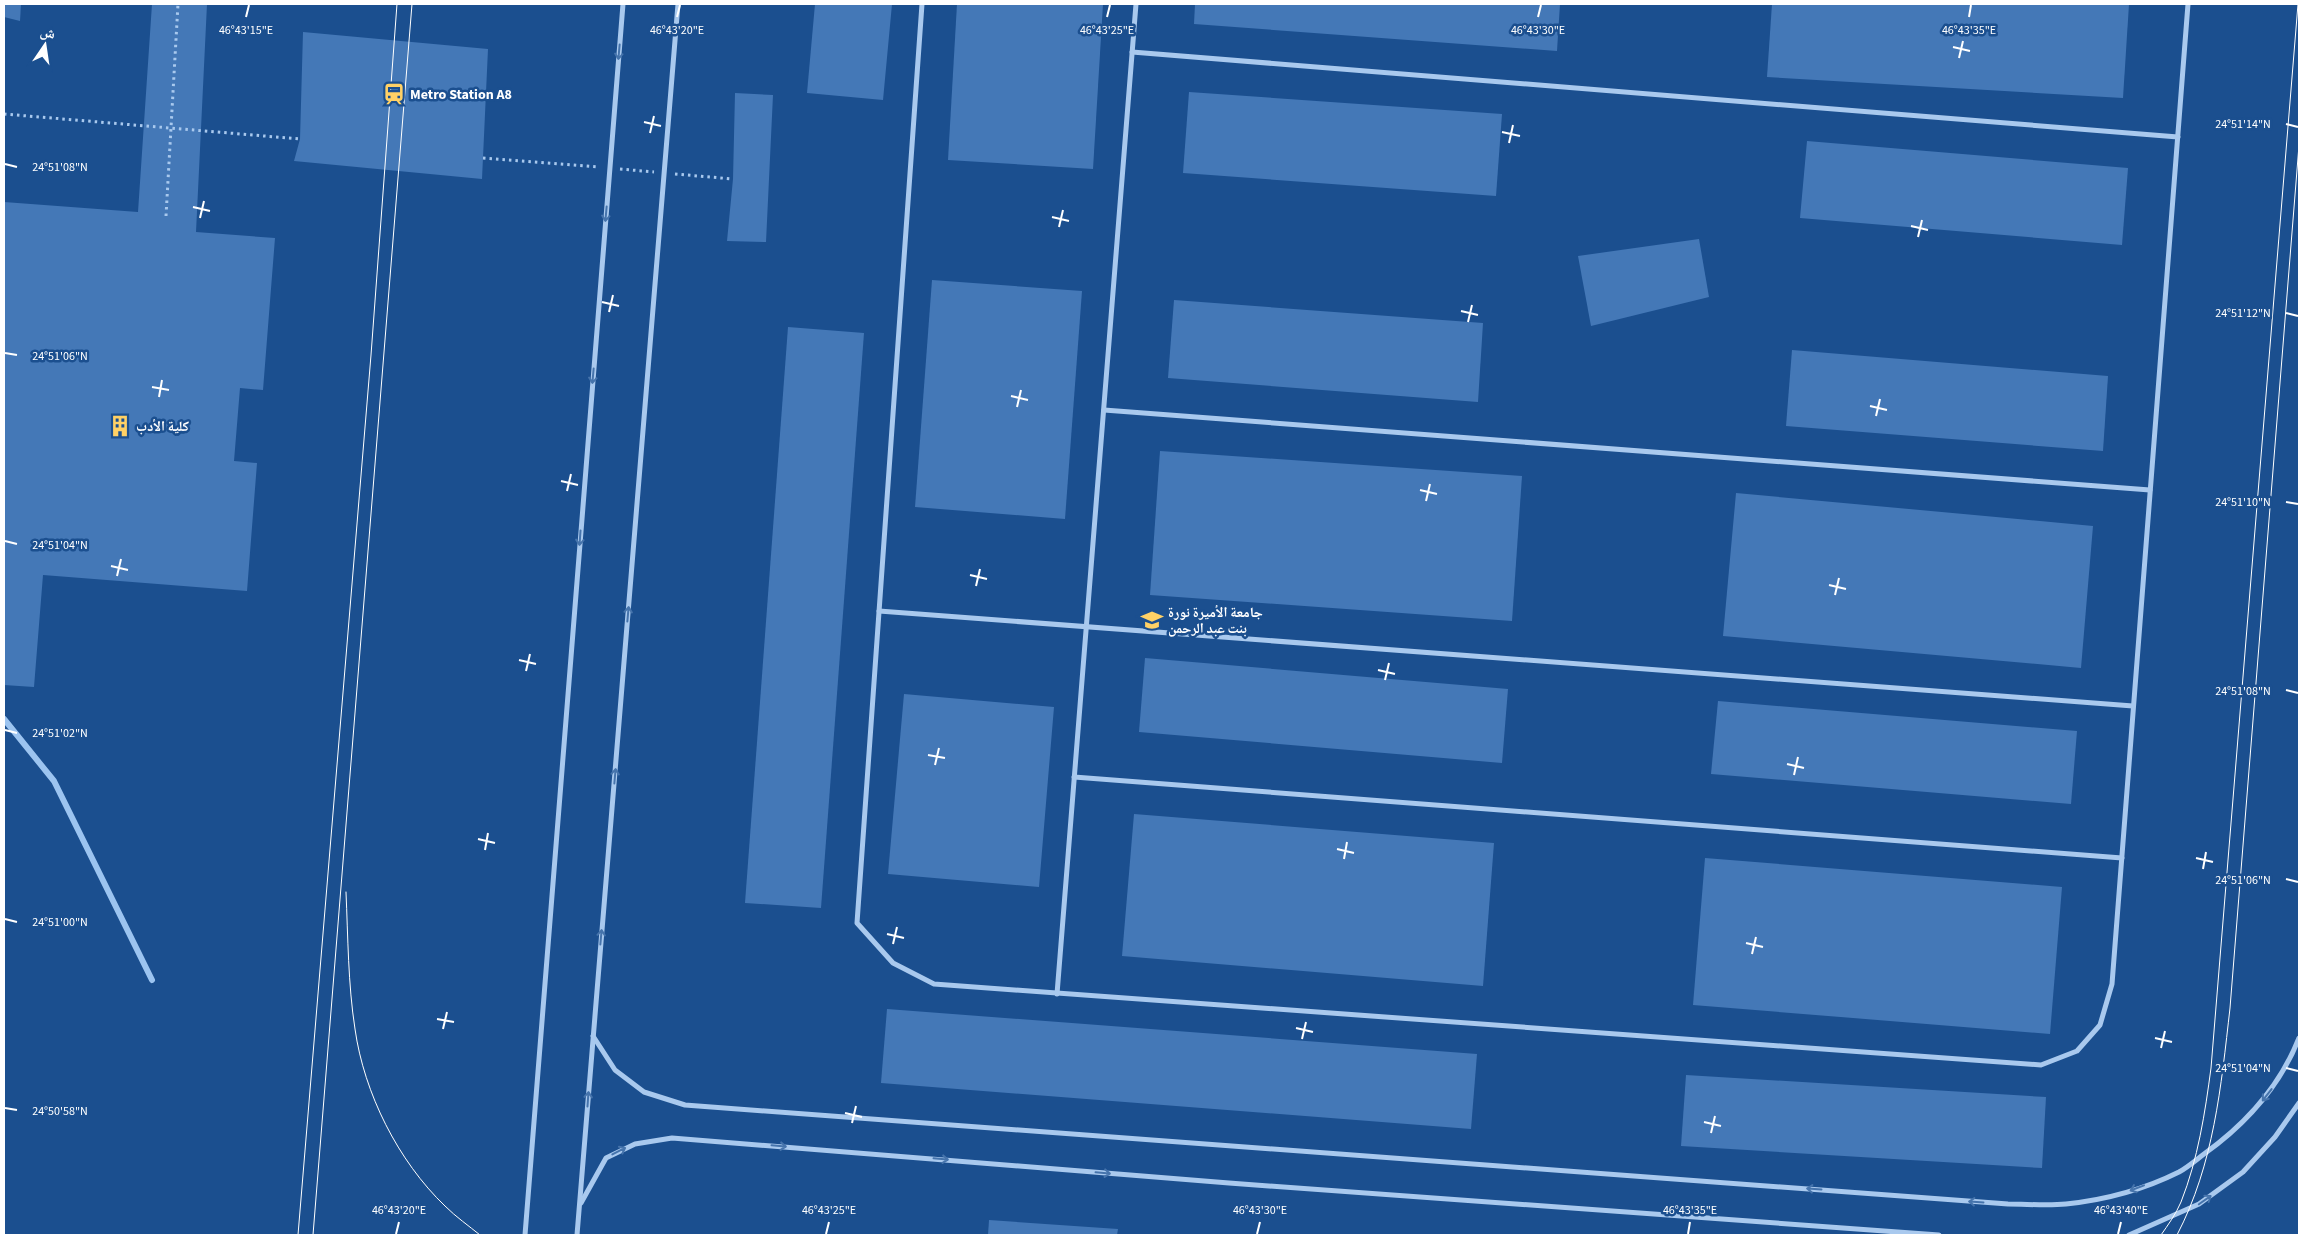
<svg xmlns="http://www.w3.org/2000/svg" width="2303" height="1239" font-family="'Source Sans 3','Noto Naskh Arabic',sans-serif">
	<style>
		.lines { fill: none; stroke-linecap: round; stroke-linejoin: round }
		.stream { stroke: #9cc4f0; stroke-width: 6 }
		.building { fill: #4478b7 }
		.path { stroke: #a9c9ee; stroke-width: 3; stroke-dasharray: 2.5 4; stroke-linecap: butt }
		.minor { stroke: #a9c9ee; stroke-width: 5 }
		.tram { stroke: #fff; stroke-width: 1 }
		.oneway { stroke: #4674ac }
		.ticks { fill: none; stroke: #fff; stroke-width: 2 }
		.labels { text-anchor: middle; stroke-width: 5; stroke-linejoin: round; paint-order: stroke }
		.poi-label { font-size: 14px; font-weight: bold; fill: #fff; stroke: #1b4f8f; text-anchor: start }
		.ticks-label { font-size: 12px; text-anchor: middle; fill: #fff; stroke: #1b4f8f; stroke-width: 5; stroke-linejoin: round; paint-order: stroke }
	</style>
	<rect width="100%" height="100%" fill="#1b4f8f"/>
	<g class="lines">
		<polyline class="stream" points="4,719 54,781 152,980"/>
	</g>
	<g class="building">
		<polygon points="4,4 21,4 20,21 4,17"/>
		<polygon points="152,4 207,4 196,232 275,238 263,390 240,388 234,461 257,463 247,591 43,575 34,687 4,685 4,202 138,212"/>
		<polygon points="815,4 892,4 883,100 807,93"/>
		<polygon points="957,4 1103,4 1093,169 948,160"/>
		<polygon points="1195,4 1560,4 1557,51 1194,24"/>
		<polygon points="1772,4 2129,4 2123,98 1767,77"/>
		<polygon points="303,32 488,49 482,179 294,161 300,139"/>
		<polygon points="1189,92 1502,114 1496,196 1183,173"/>
		<polygon points="735,93 773,95 766,242 727,241 733,179"/>
		<polygon points="1807,141 2128,168 2122,245 1800,218"/>
		<polygon points="1699,239 1709,297 1591,326 1578,256"/>
		<polygon points="932,280 1082,291 1065,519 915,507"/>
		<polygon points="1174,300 1483,323 1478,402 1168,378"/>
		<polygon points="788,327 864,333 821,908 745,903"/>
		<polygon points="1792,350 2108,376 2103,451 1786,426"/>
		<polygon points="1160,451 1522,476 1512,621 1150,595"/>
		<polygon points="1736,493 2093,526 2081,668 1723,636"/>
		<polygon points="1145,658 1508,689 1502,763 1139,732"/>
		<polygon points="904,694 1054,707 1039,887 888,874"/>
		<polygon points="1718,701 2077,731 2071,804 1711,774"/>
		<polygon points="1134,814 1494,843 1483,986 1122,956"/>
		<polygon points="1705,858 2062,887 2050,1034 1693,1005"/>
		<polygon points="887,1009 1477,1054 1471,1129 881,1083"/>
		<polygon points="1686,1075 2046,1097 2042,1168 1681,1146"/>
		<polygon points="989,1220 1118,1229 1117,1235 988,1235"/>
	</g>
	<g class="lines">
		<g class="path">
			<polyline points="4,114 300,139"/>
			<polyline points="483,158 599,167"/>
			<polyline points="620,169 654,172"/>
			<polyline points="675,174 733,179"/>
			<polyline points="166,216 178,4"/>
		</g>
		<g class="minor">
			<polyline points="922,4 857,923 893,963 934,984 2041,1065 2077,1051 2100,1025 2112,984 2188,4"/>
			<polyline points="1132,52 2178,137"/>
			<polyline points="1104,410 2150,490"/>
			<polyline points="879,611 2133,706"/>
			<polyline points="1074,777 2122,858"/>
			<polyline points="1057,994 1136,4"/>
			<path d="M593 1036 615 1070 644 1092 685 1105 2008 1204C2027 1204 2047 1206 2066 1204 2104 1200 2145 1189 2179 1172 2188 1167 2196 1160 2204 1154 2246 1124 2280 1086 2299 1038"/>
			<polyline points="581,1203 606,1158 635,1144 672,1138 1229,1183 1939,1235"/>
			<polyline points="525,1235 623,4"/>
			<polyline points="577,1235 678,4"/>
			<polyline points="2129,1235 2199,1204 2243,1172 2275,1137 2299,1103"/>
		</g>
		<g class="tram">
			<path d="M346 892C348 937 348 984 355 1029 364 1093 398 1161 445 1206 456 1217 469 1226 480 1235"/>
			<polyline points="298,1235 371,355 397,4"/>
			<polyline points="313,1235 412,4"/>
			<path d="M2161 1235C2168 1225 2176 1214 2181 1202 2198 1159 2205 1113 2211 1068L2298 4"/>
			<path d="M2177 1235C2214 1164 2221 1087 2230 1008L2299 145"/>
		</g>
	</g>
	<defs><path id="oneway-shaft" d="M-6 0H5M1.5-3L5.5 0L1.5 3" fill="none" stroke-width="1.6" stroke-linecap="round" stroke-linejoin="round" transform="scale(1.25)"/></defs>
	<g class="oneway">
		<use href="#oneway-shaft" transform="translate(619 52) rotate(95)"/>
		<use href="#oneway-shaft" transform="translate(606 214) rotate(95)"/>
		<use href="#oneway-shaft" transform="translate(593 376) rotate(95)"/>
		<use href="#oneway-shaft" transform="translate(580 538) rotate(94)"/>
		<use href="#oneway-shaft" transform="translate(628 614) rotate(-85)"/>
		<use href="#oneway-shaft" transform="translate(615 776) rotate(-85)"/>
		<use href="#oneway-shaft" transform="translate(601 937) rotate(-85)"/>
		<use href="#oneway-shaft" transform="translate(2267 1095) rotate(128)"/>
		<use href="#oneway-shaft" transform="translate(588 1099) rotate(-86)"/>
		<use href="#oneway-shaft" transform="translate(779 1146) rotate(5)"/>
		<use href="#oneway-shaft" transform="translate(619 1151) rotate(-27)"/>
		<use href="#oneway-shaft" transform="translate(941 1159) rotate(5)"/>
		<use href="#oneway-shaft" transform="translate(1103 1173) rotate(5)"/>
		<use href="#oneway-shaft" transform="translate(2137 1188) rotate(159)"/>
		<use href="#oneway-shaft" transform="translate(1814 1189) rotate(-176)"/>
		<use href="#oneway-shaft" transform="translate(2205 1200) rotate(-35)"/>
		<use href="#oneway-shaft" transform="translate(1976 1202) rotate(-176)"/>
	</g>
	<path class="ticks" d="M246 17 249 5M677 17 680 5M1107 17 1110 5M1538 17 1541 5M1969 17 1971 5M1953 47 1970 51M1959 58 1963 41M644 122 661 126M2286 124 2298 127M1502 132 1520 136M650 133 654 116M1509 143 1513 125M5 164 17 167M193 207 210 211M1052 217 1069 221M200 218 204 201M1911 226 1928 230M1059 227 1063 210M1918 237 1922 220M602 302 619 306M1461 311 1478 315M609 312 613 295M2286 313 2298 316M1468 322 1472 305M5 353 17 355M152 387 169 390M1011 396 1028 400M159 397 162 380M1870 406 1887 410M1017 407 1021 390M1876 416 1880 399M561 481 578 485M1420 490 1437 494M567 491 571 474M1426 501 1430 484M2286 502 2298 504M5 541 17 544M111 566 128 570M970 575 987 579M117 576 121 559M1829 585 1846 589M976 586 980 569M1835 595 1839 578M519 660 536 664M1378 670 1395 674M526 671 530 654M1385 680 1389 663M2286 690 2298 693M5 730 17 733M928 755 945 758M1787 764 1804 768M935 765 939 748M1794 775 1798 757M478 839 495 843M1337 849 1354 853M485 850 488 833M2196 858 2213 862M1344 859 1347 842M2203 869 2206 852M2286 879 2298 882M5 919 17 922M887 934 904 938M1746 943 1763 947M893 944 897 927M1752 954 1756 937M437 1019 454 1022M1296 1028 1313 1032M443 1029 447 1012M2155 1038 2172 1042M1302 1039 1306 1022M2161 1048 2165 1031M2286 1068 2298 1071M5 1108 17 1110M845 1113 862 1117M1704 1122 1721 1126M852 1123 856 1106M1711 1133 1715 1116M396 1234 399 1222M826 1234 829 1222M1257 1234 1260 1222M1688 1234 1690 1222M2118 1234 2121 1222"/>
	<defs>
		<g id="station-bare" transform="scale(1.725)"><path d="M-3-6H3Q5-6 5-4V2Q5 4 3 4L4.5 6H3L1.5 4h-3L-3 6H-4.5L-3 4Q-5 4-5 2V-4Q-5-6-3-6ZM-3.5-4v3h7v-3ZM-3.5 1v1.5H-2V1ZM2 1v1.5H3.5V1Z" fill="#ffd166" stroke="#1b4f8f" stroke-width="2.5" paint-order="stroke"/></g>
		<g id="building-bare" transform="scale(1.725)"><path d="M-4-6H4V6H1V3H-1V6H-4ZM-2.5-4.3h1.7v1.8h-1.7ZM.8-4.3h1.7v1.8H.8ZM-2.5-1h1.7V.8h-1.7ZM.8-1h1.7V.8H.8Z" fill="#ffd166" stroke="#1b4f8f" stroke-width="2.5" paint-order="stroke"/></g>
		<g id="university-bare" transform="scale(1.725)"><path d="M0-5L7-2L0 1L-7-2ZM-4 1L0 2.5L4 1V4Q0 6-4 4Z" fill="#ffd166" stroke="#1b4f8f" stroke-width="2.5" paint-order="stroke"/></g>
	</defs>
	<g fill-rule="evenodd">
		<use href="#station-bare" x="394" y="94"/>
		<use href="#building-bare" x="120" y="426"/>
		<use href="#university-bare" x="1152" y="620"/>
	</g>
	<g class="labels">
		<g class="poi-label">
			<text x="410" y="99">Metro Station A8</text>
			<text x="136" y="431">كلية الأدب</text>
			<text x="1168" y="617">جامعة الأميرة نورة<tspan x="1168" dy="16">بنت عبد الرحمن</tspan></text>
		</g>
	</g>
	<g class="ticks-label">
		<text x="246" y="34">46°43'15"E</text>
		<text x="677" y="34">46°43'20"E</text>
		<text x="1107" y="34">46°43'25"E</text>
		<text x="1538" y="34">46°43'30"E</text>
		<text x="1969" y="34">46°43'35"E</text>
		<text x="2243" y="128">24°51'14"N</text>
		<text x="60" y="171">24°51'08"N</text>
		<text x="2243" y="317">24°51'12"N</text>
		<text x="60" y="360">24°51'06"N</text>
		<text x="2243" y="506">24°51'10"N</text>
		<text x="60" y="549">24°51'04"N</text>
		<text x="2243" y="695">24°51'08"N</text>
		<text x="60" y="737">24°51'02"N</text>
		<text x="2243" y="884">24°51'06"N</text>
		<text x="60" y="926">24°51'00"N</text>
		<text x="2243" y="1072">24°51'04"N</text>
		<text x="60" y="1115">24°50'58"N</text>
		<text x="399" y="1214">46°43'20"E</text>
		<text x="829" y="1214">46°43'25"E</text>
		<text x="1260" y="1214">46°43'30"E</text>
		<text x="1690" y="1214">46°43'35"E</text>
		<text x="2121" y="1214">46°43'40"E</text>
	</g>
	<rect width="2303" height="1239" fill="none" stroke="#ffffff" stroke-width="10"/>
	<g transform="translate(45 45) rotate(13)" stroke="#1b4f8f" stroke-width="4" paint-order="stroke">
	<path d="M0-4L9 19L0 12L-9 19Z" fill="#ffffff"/>
	<text y="-8" font-size="14" font-weight="bold" text-anchor="middle" fill="#ffffff">ش</text>
	</g>
</svg>
